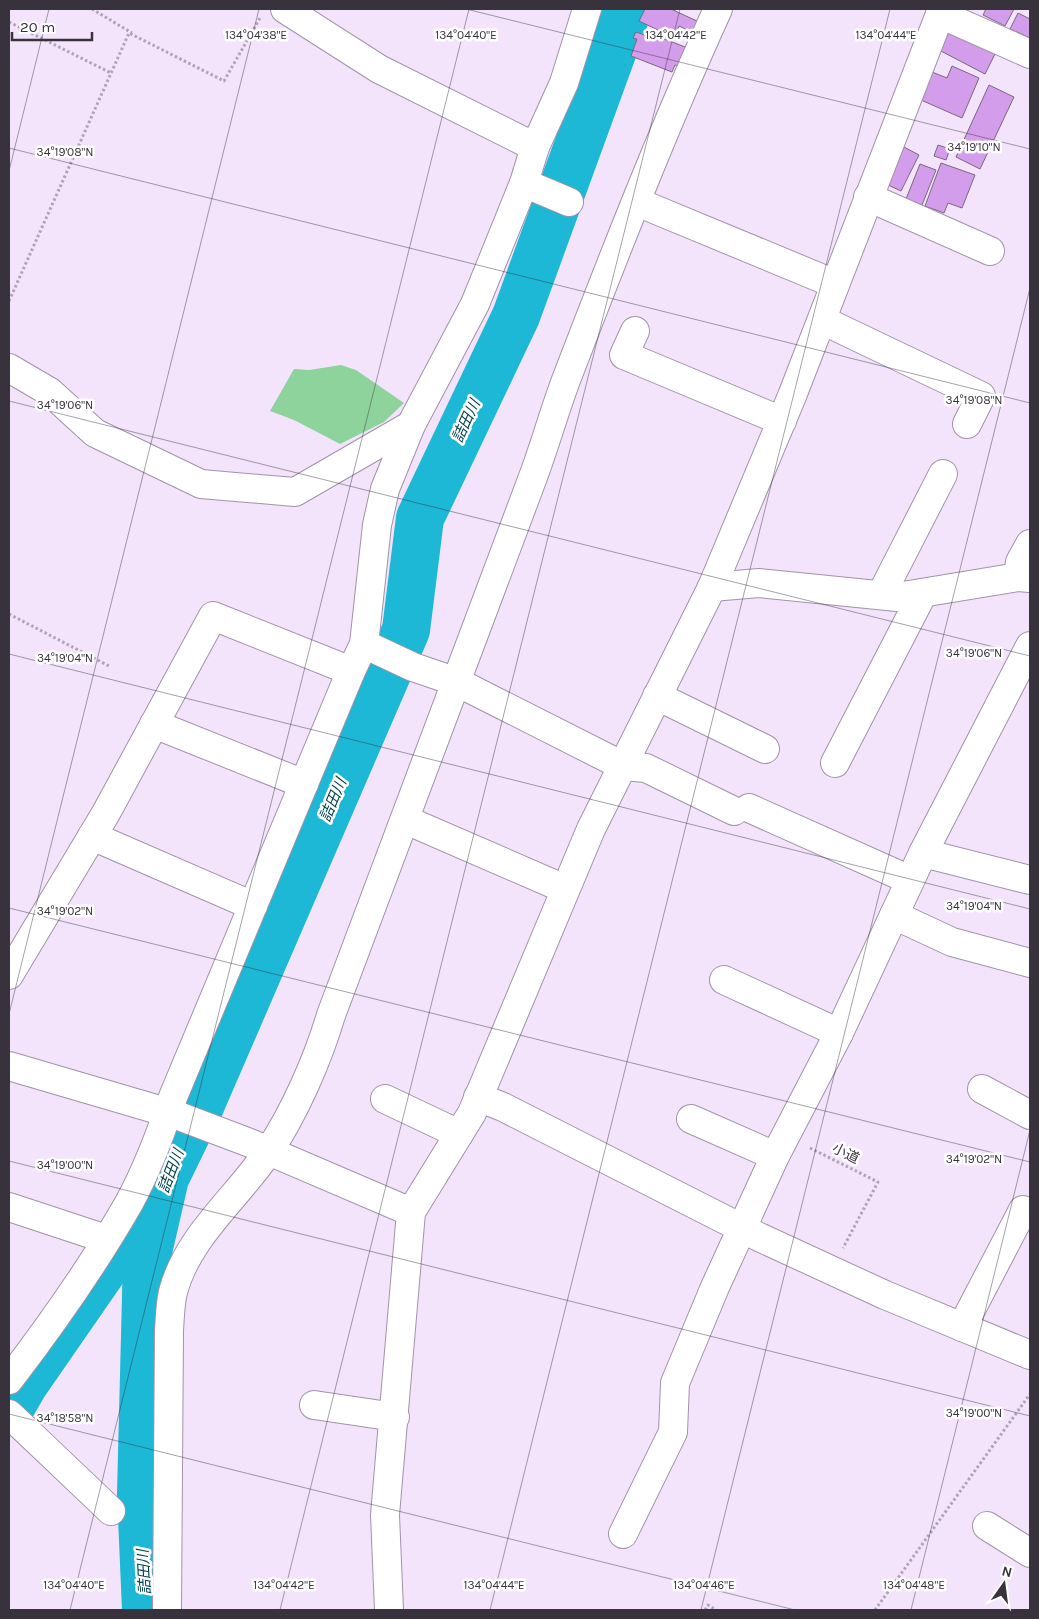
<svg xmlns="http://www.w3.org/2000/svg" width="1039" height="1619" font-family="Karla,'Noto Sans JP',sans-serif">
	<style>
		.green { fill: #8fd39c }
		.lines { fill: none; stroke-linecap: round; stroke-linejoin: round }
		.river { stroke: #1cb8d6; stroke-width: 48 }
		.building { fill: #d49deb; stroke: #77687d }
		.street-casing { stroke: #a193a9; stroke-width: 30 }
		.path { stroke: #afa3b6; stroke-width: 3; stroke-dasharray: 2.5 2.5; stroke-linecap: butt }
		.street { stroke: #fff; stroke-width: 28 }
		.ticks { fill: none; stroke: #38323c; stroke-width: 1; stroke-opacity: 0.45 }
		.labels { text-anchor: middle; stroke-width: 5; stroke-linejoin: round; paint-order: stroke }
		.street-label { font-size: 14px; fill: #38323c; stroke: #fff }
		.water-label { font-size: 15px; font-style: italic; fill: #00414e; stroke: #fff }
		.ticks-label { font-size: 12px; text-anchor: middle; fill: #38323c; stroke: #fff; stroke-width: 5; stroke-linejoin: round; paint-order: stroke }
	</style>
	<rect width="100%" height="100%" fill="#f3e4fc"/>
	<polygon class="green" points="341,365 356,370 404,403 384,422 340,444 294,420 270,411 294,369 309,370"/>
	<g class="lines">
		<g class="river">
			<polyline points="9,1410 24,1384 150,1202"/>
			<polyline points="146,1610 141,1494 147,1256 165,1178 200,1106 406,630 420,518 516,316 628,9"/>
		</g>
	</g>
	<g class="building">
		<polygon points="645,9 671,9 699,22 694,33 679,26 676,33 664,28 662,32 639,21"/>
		<polygon points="986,9 1014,9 1005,26 983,15"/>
		<polygon points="1018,13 1030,19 1030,38 1010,29"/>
		<polygon points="949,26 995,54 985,74 937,49"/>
		<polygon points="636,32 656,39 657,36 685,47 680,66 675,65 672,72 631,56 637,39 633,38"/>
		<polygon points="952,66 979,78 962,118 921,100 932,72 947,78"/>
		<polygon points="989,85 1014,97 980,169 956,157"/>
		<polygon points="938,145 950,149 946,160 934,156"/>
		<polygon points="904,147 919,155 901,191 886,184"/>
		<polygon points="941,163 975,175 962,208 948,203 944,213 925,206"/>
		<polygon points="920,164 936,170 922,205 906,199"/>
	</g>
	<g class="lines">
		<g class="street-casing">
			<g id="street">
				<polyline points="285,9 379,69 535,147"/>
				<polyline points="940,14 1030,54"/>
				<polyline points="524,183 569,202"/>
				<polyline points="868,197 990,251"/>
				<polyline points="637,202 835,284"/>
				<polyline points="822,320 981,396 967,424"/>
				<polyline points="635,331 624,355 782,421"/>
				<polyline points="9,368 50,392 95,433 201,484 295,492 411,425"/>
				<polyline points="1018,577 1020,562 1030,544"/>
				<polyline points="712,587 759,583 897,597 1018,577 1030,578"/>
				<polyline points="881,595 943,474"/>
				<polyline points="364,644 413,667 457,682 623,766 646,768 734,811"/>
				<polyline points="351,671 364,644 377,525 385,489 411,425 475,304 524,183 535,147 564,83 587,9"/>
				<polyline points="657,696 765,749"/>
				<polyline points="154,724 304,784"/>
				<polyline points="835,763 923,593"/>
				<polyline points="749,808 910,880"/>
				<polyline points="406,820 565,889"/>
				<polyline points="92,836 253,906"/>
				<polyline points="923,853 1030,880"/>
				<polyline points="894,915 952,942 1030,963"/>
				<path d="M9 975 106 813 213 616 351 671 173 1097C161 1133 147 1170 129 1203 94 1264 52 1324 9 1380"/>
				<polyline points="724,980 839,1033"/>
				<polyline points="9,1066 176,1115 250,1143 411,1212"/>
				<polyline points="982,1089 1030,1115"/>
				<polyline points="478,1097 503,1107 759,1237 885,1295 1030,1355"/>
				<polyline points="385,1099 459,1134"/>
				<polyline points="691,1119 775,1156"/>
				<polyline points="9,1207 106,1239"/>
				<polyline points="962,1327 1023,1210"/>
				<polyline points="314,1405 395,1417"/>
				<polyline points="9,1414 111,1511"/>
				<polyline points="987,1526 1030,1553"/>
				<polyline points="623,1534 673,1432 675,1383 715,1287 775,1156 839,1033 923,853 1030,646"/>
				<path d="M167 1610 169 1330C170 1318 170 1304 173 1292 187 1237 237 1198 268 1152 294 1114 318 1059 331 1015 400 836 466 656 533 477 545 445 554 412 566 380 614 255 663 130 718 9"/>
				<polyline points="389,1610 385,1515 411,1212 472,1113 591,829 712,587 792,396 942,9"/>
			</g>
		</g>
		<g class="path">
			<polyline points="92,9 132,33"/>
			<polyline points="9,22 111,73"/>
			<polyline points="9,301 129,33 224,81 260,18"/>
			<polyline points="9,614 111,667"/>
			<polyline points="810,1148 878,1182 843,1248"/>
			<polyline points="705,1610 708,1605 716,1610"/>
			<polyline points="875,1610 1030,1394"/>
		</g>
		<use href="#street" class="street"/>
	</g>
	<path class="ticks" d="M466 9 1030 149M9 148 1030 403M9 171 49 9M9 401 1030 656M9 654 1030 909M9 908 1030 1162M9 1014 259 9M9 1161 1030 1416M9 1414 795 1610M70 1610 469 9M280 1610 680 9M490 1610 890 9M701 1610 1030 288M911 1610 1030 1130"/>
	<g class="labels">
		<g class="street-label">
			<text transform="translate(846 1153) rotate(26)" y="5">小道</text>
		</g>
		<g class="water-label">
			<text transform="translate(466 421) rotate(-65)" y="5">詰田川</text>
			<text transform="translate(333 800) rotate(-67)" y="5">詰田川</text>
			<text transform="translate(171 1171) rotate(-69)" y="5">詰田川</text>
			<text transform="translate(144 1572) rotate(-93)" y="5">詰田川</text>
		</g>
	</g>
	<g class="ticks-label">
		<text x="256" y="39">134°04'38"E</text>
		<text x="466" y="39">134°04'40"E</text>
		<text x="676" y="39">134°04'42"E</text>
		<text x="886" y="39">134°04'44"E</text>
		<text x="974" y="151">34°19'10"N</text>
		<text x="65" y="156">34°19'08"N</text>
		<text x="974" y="404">34°19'08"N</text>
		<text x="65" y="409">34°19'06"N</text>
		<text x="974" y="657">34°19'06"N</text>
		<text x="65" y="662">34°19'04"N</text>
		<text x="974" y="910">34°19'04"N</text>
		<text x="65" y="915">34°19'02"N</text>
		<text x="974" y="1163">34°19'02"N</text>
		<text x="65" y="1169">34°19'00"N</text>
		<text x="974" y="1417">34°19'00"N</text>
		<text x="65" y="1422">34°18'58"N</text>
		<text x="74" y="1589">134°04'40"E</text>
		<text x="284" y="1589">134°04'42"E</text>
		<text x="494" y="1589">134°04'44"E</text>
		<text x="704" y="1589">134°04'46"E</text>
		<text x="914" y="1589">134°04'48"E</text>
	</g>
	<rect width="1039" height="1619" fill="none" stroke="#38323c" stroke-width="20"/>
	<g transform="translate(1004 1584) rotate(14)" stroke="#ffffff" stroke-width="4" paint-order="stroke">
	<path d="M0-4L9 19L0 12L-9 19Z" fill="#38323c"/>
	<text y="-8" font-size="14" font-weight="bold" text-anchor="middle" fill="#38323c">N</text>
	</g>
	<path d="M12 32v8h80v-8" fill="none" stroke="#38323c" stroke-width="2.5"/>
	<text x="20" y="32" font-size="15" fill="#38323c" stroke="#ffffff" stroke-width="4" paint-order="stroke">20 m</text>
</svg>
